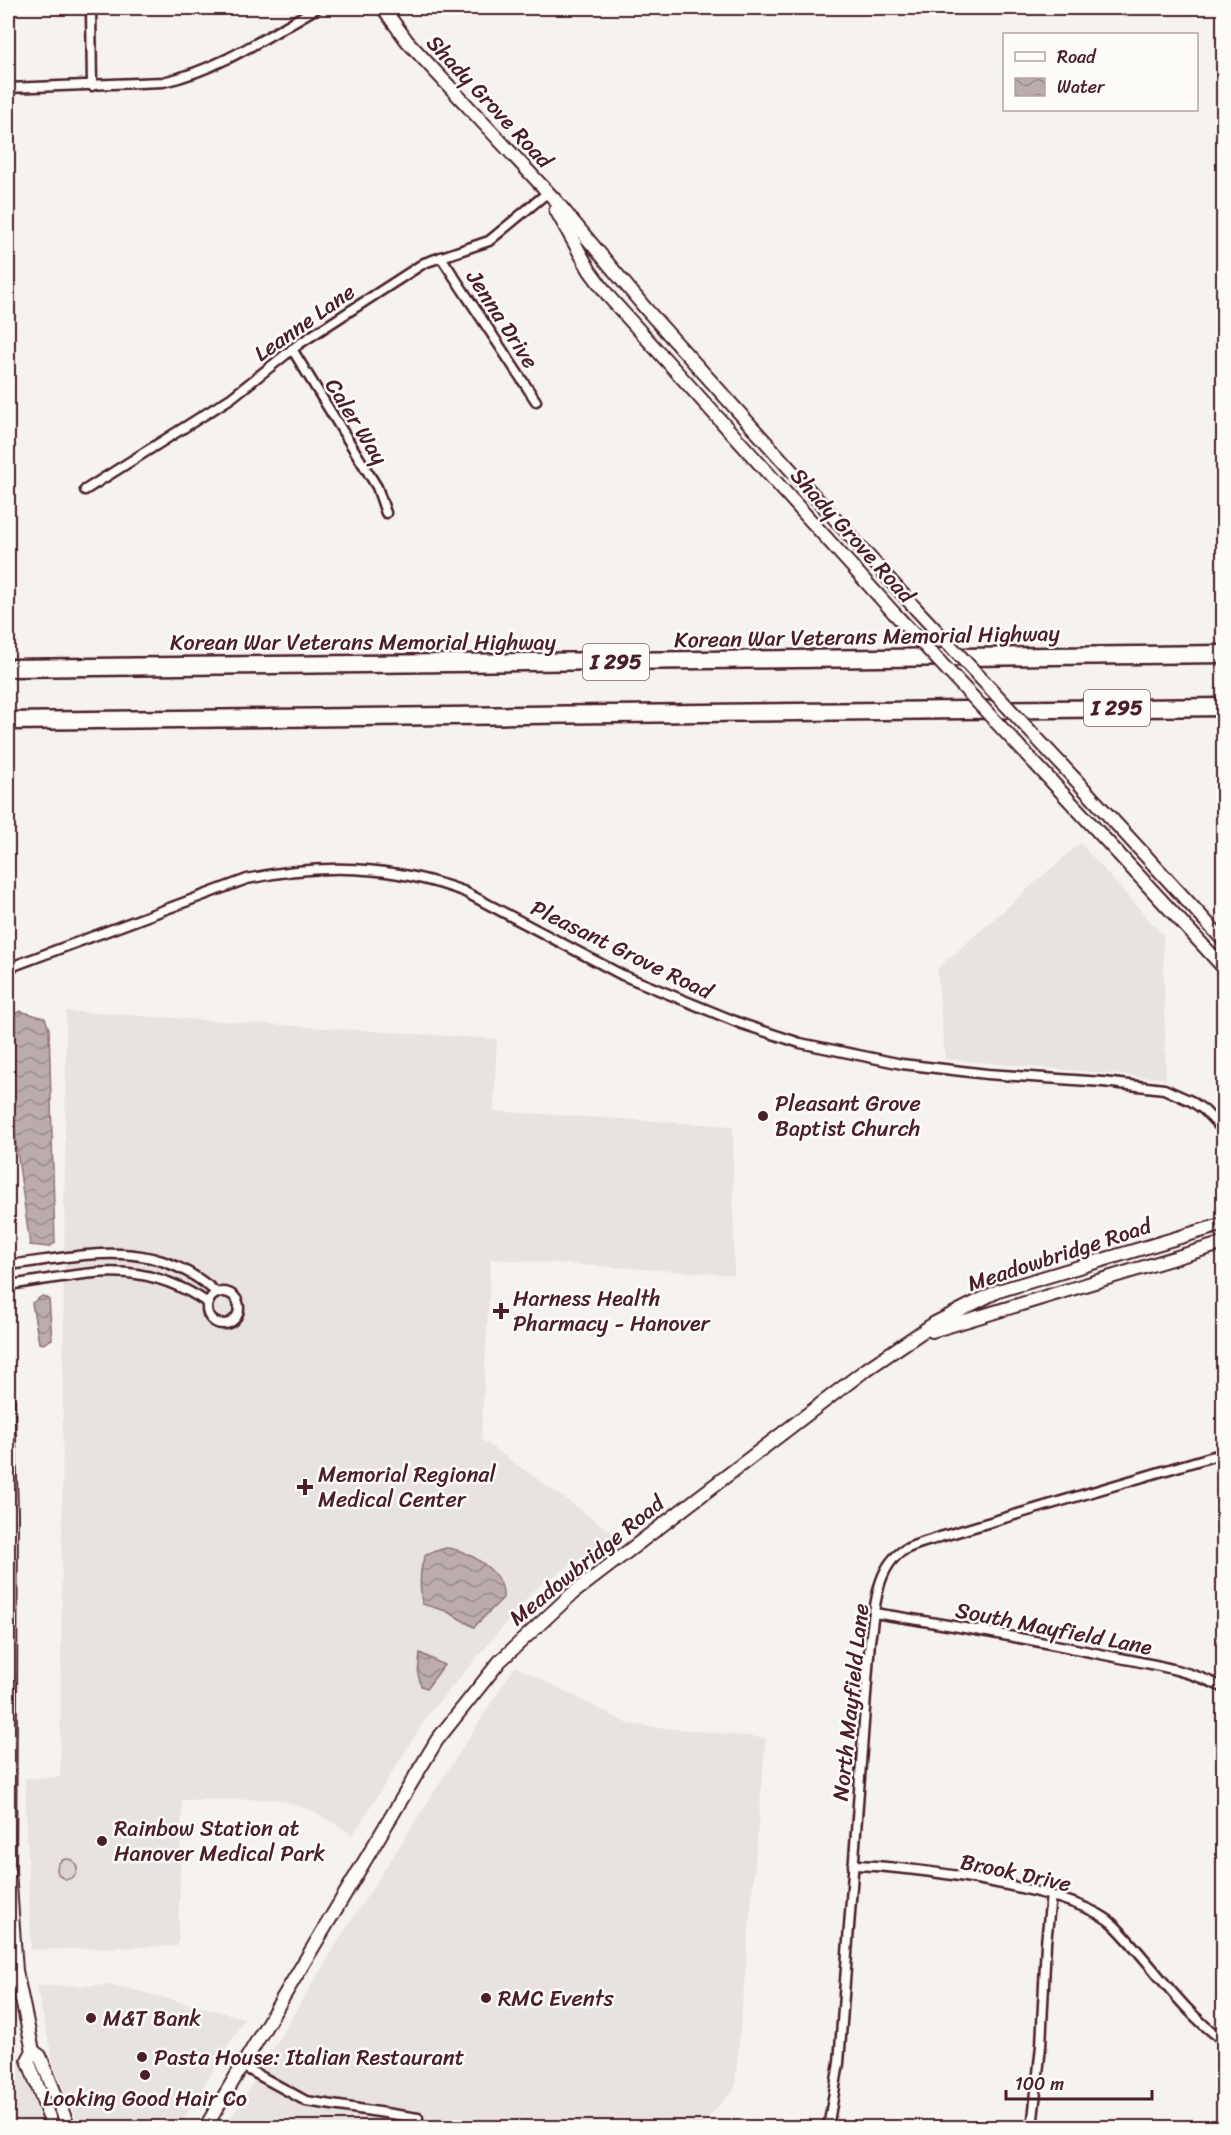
<svg xmlns="http://www.w3.org/2000/svg" width="1231" height="2135" font-family="Sriracha,sans-serif">
	<style>
		.built { fill: #e9e3e0 }
		.green { fill: #dcd4d2; stroke: #937a7e; stroke-width: 1.5 }
		.water { fill: url(#water-waves); stroke: #8e7378; stroke-width: 1.5 }
		.lines { fill: none; stroke-linecap: round; stroke-linejoin: round }
		.street-casing { stroke: #4a1f2b; stroke-width: 13 }
		.secondary-casing { stroke: #4a1f2b; stroke-width: 16 }
		.highway-casing { stroke: #4a1f2b; stroke-width: 21 }
		.street { stroke: #fdfcf7; stroke-width: 8 }
		.secondary { stroke: #fdfcf7; stroke-width: 12 }
		.highway { stroke: #fdfcf7; stroke-width: 16 }
		.secondary-bridge-casing { stroke: #4a1f2b; stroke-width: 16; stroke-linecap: butt }
		.secondary-bridge { stroke: #fdfcf7; stroke-width: 12 }
		.poi-dot { fill: #4a1f2b; stroke: #fdfcf7; stroke-width: 2 }
		.labels { text-anchor: middle; stroke-width: 5; stroke-linejoin: round; paint-order: stroke }
		.shield { fill: #fdfcf7; stroke: #806168; stroke-width: 1.5 }
		.shield-label { font-size: 21px; font-weight: bold; fill: #4a1f2b }
		.street-label { font-size: 22px; fill: #4a1f2b; stroke: #fdfcf7 }
		.poi-label { font-size: 22px; fill: #4a1f2b; stroke: #fdfcf7; text-anchor: start }
	</style>
	<defs>
		<pattern id="water-waves" width="16" height="10" patternUnits="userSpaceOnUse" patternTransform="scale(1.5)"><rect width="16" height="10" fill="#bbabac"/><path d="M0 5q4-4 8 0t8 0" fill="none" stroke="#9a8b8c"/></pattern>
	</defs>
	<rect width="100%" height="100%" fill="#f6f3ef"/>
	<filter id="ink" filterUnits="userSpaceOnUse"><feTurbulence type="fractalNoise" baseFrequency=".0167" numOctaves="2"/><feDisplacementMap in="SourceGraphic" scale="12" xChannelSelector="R" yChannelSelector="G"/><feConvolveMatrix kernelMatrix="1 2 1 2 8 2 1 2 1" color-interpolation-filters="sRGB"/></filter>
	<g filter="url(#ink)">
		<g class="built">
			<polygon points="1080,843 1163,935 1166,1079 945,1059 937,969"/>
			<polygon points="66,1011 497,1039 494,1111 733,1126 734,1275 491,1259 481,1439 616,1535 536,1588 428,1715 353,1835 313,1811 276,1799 182,1800 178,1946 31,1950 25,1778 60,1777"/>
			<polygon points="515,1666 629,1724 766,1738 735,2088 700,2127 225,2128 335,1946"/>
			<polygon points="114,1985 245,2018 179,2127 79,2127 54,2065 36,1986"/>
			<polygon points="8,2025 43,2127 8,2127"/>
		</g>
		<circle class="green" cx="67" cy="1869" r="10"/>
		<g class="water">
			<polygon points="20,1011 45,1018 49,1029 55,1243 49,1247 30,1245 8,1086 8,1017"/>
			<polygon points="42,1296 49,1299 52,1339 43,1344 39,1343 32,1303"/>
			<path d="M446 1548C468 1549 506 1573 503 1598L474 1627 446 1611 422 1604C420 1589 418 1568 426 1554Z"/>
			<polygon points="420,1653 444,1665 427,1688 421,1686 418,1674"/>
		</g>
		<g class="lines">
			<g class="street-casing">
				<g id="street">
					<polyline points="91,8 92,86"/>
					<path d="M8 88 163 82C220 69 266 37 317 8"/>
					<polyline points="441,257 536,401"/>
					<polyline points="292,349 377,487 386,513"/>
					<polyline points="85,490 231,398 299,344 424,263 489,241 547,193"/>
					<path d="M8 968 247 879C321 863 391 865 463 891L622 975 742 1024 800 1043 902 1064 987 1074 1103 1082 1164 1089 1191 1101 1204 1110 1224 1131"/>
					<path d="M8 1265C85 1256 152 1235 217 1293"/>
					<path d="M8 1285C85 1275 137 1255 208 1303"/>
					<circle cx="223" cy="1308" r="16"/>
					<path d="M874 1613C952 1625 1028 1639 1105 1655 1144 1663 1188 1669 1224 1688"/>
					<path d="M853 1865C908 1866 1076 1888 1114 1925 1152 1963 1179 2009 1224 2041"/>
					<polyline points="242,2066 306,2101 418,2118"/>
					<path d="M828 2128 839 2063 870 1641C875 1611 875 1567 904 1550 915 1544 929 1541 940 1537L1224 1453"/>
					<polyline points="1032,2128 1041,2046 1046,1943 1051,1895"/>
				</g>
			</g>
			<g class="secondary-casing">
				<g id="secondary">
					<polyline points="383,8 407,41 556,201 646,309 916,609"/>
					<polyline points="556,210 590,271 610,298 894,613"/>
					<polyline points="1042,771 1224,968"/>
					<polyline points="1074,778 1224,941"/>
					<polyline points="932,1331 1224,1243"/>
					<polyline points="8,1401 11,1514 9,1871 16,1971 33,2051 28,2060 53,2128"/>
					<polyline points="33,2051 40,2056 69,2128"/>
					<polyline points="205,2128 437,1740 500,1661 572,1594 864,1371 935,1323 998,1291 1224,1224"/>
				</g>
			</g>
			<g class="highway-casing">
				<g id="highway">
					<polyline points="8,668 1224,654"/>
					<polyline points="8,721 1224,707"/>
				</g>
			</g>
			<use href="#street" class="street"/>
			<use href="#secondary" class="secondary"/>
			<use href="#highway" class="highway"/>
			<g class="secondary-bridge-casing">
				<g id="secondary-bridge">
					<polyline points="916,609 1074,778"/>
					<polyline points="894,613 1042,771"/>
				</g>
			</g>
			<use href="#secondary-bridge" class="secondary-bridge"/>
		</g>
	</g>
	<g class="poi-dot">
		<circle cx="763" cy="1116" r="6"/>
		<path d="M498 1302h6v6h6v6h-6v6h-6v-6h-6v-6h6z"/>
		<path d="M302 1478h6v6h6v6h-6v6h-6v-6h-6v-6h6z"/>
		<circle cx="102" cy="1841" r="6"/>
		<circle cx="486" cy="1998" r="6"/>
		<circle cx="91" cy="2018" r="6"/>
		<circle cx="142" cy="2057" r="6"/>
		<circle cx="145" cy="2075" r="6"/>
	</g>
	<g class="labels">
		<g class="shield">
			<rect x="583" y="644" width="66" height="36" rx="4.5"/>
			<rect x="1084" y="690" width="66" height="36" rx="4.5"/>
		</g>
		<g class="shield-label">
			<text x="616" y="669">I 295</text>
			<text x="1117" y="715">I 295</text>
		</g>
		<g class="street-label">
			<text transform="translate(490 101) rotate(47)" y="8">Shady Grove Road</text>
			<text transform="translate(503 319) rotate(57)" y="8">Jenna Drive</text>
			<text transform="translate(304 322) rotate(-35)" y="8">Leanne Lane</text>
			<text transform="translate(357 421) rotate(58)" y="8">Caler Way</text>
			<text transform="translate(853 535) rotate(48)" y="8">Shady Grove Road</text>
			<text transform="translate(867 636) rotate(-1)" y="8">Korean War Veterans Memorial Highway</text>
			<text x="363" y="650">Korean War Veterans Memorial Highway</text>
			<text transform="translate(622 949) rotate(26)" y="8">Pleasant Grove Road</text>
			<text transform="translate(1059 1254) rotate(-18)" y="8">Meadowbridge Road</text>
			<text transform="translate(586 1560) rotate(-39)" y="8">Meadowbridge Road</text>
			<text transform="translate(1054 1628) rotate(11)" y="8">South Mayfield Lane</text>
			<text transform="translate(850 1702) rotate(-84)" y="8">North Mayfield Lane</text>
			<text transform="translate(1016 1872) rotate(12)" y="8">Brook Drive</text>
		</g>
		<g class="poi-label">
			<text x="775" y="1111">Pleasant Grove<tspan x="775" dy="25">Baptist Church</tspan></text>
			<text x="513" y="1306">Harness Health<tspan x="513" dy="25">Pharmacy - Hanover</tspan></text>
			<text x="318" y="1482">Memorial Regional<tspan x="318" dy="25">Medical Center</tspan></text>
			<text x="114" y="1836">Rainbow Station at<tspan x="114" dy="25">Hanover Medical Park</tspan></text>
			<text x="498" y="2006">RMC Events</text>
			<text x="103" y="2026">M&amp;T Bank</text>
			<text x="154" y="2065">Pasta House: Italian Restaurant</text>
			<text x="145" y="2106" text-anchor="middle">Looking Good Hair Co</text>
		</g>
	</g>
	<rect width="1231" height="2135" fill="none" stroke="#fdfcf7" stroke-width="30"/>
	<rect x="15" y="15" width="1201" height="2105" fill="none" stroke="#4a1f2b" stroke-width="2" filter="url(#ink)"/>
	<rect x="1003" y="33" width="195" height="78" fill="#fdfcf7" stroke="#b5a4a5" stroke-width="1.5"/>
	<rect x="1015" y="52" width="30" height="9" fill="#fdfcf7" stroke="#b5a4a5" stroke-width="1.5"/>
	<text x="1057" y="63" font-size="18" fill="#4a1f2b">Road</text>
	<rect x="1015" y="78" width="30" height="18" fill="url(#water-waves)" stroke="#b5a4a5" stroke-width="1.5"/>
	<text x="1057" y="93" font-size="18" fill="#4a1f2b">Water</text>
	<path d="M1006 2090v9h146v-9" fill="none" stroke="#4a1f2b" stroke-width="3"/>
	<text x="1015" y="2090" font-size="18" fill="#4a1f2b" stroke="#fdfcf7" stroke-width="4.5" paint-order="stroke">100 m</text>
</svg>
